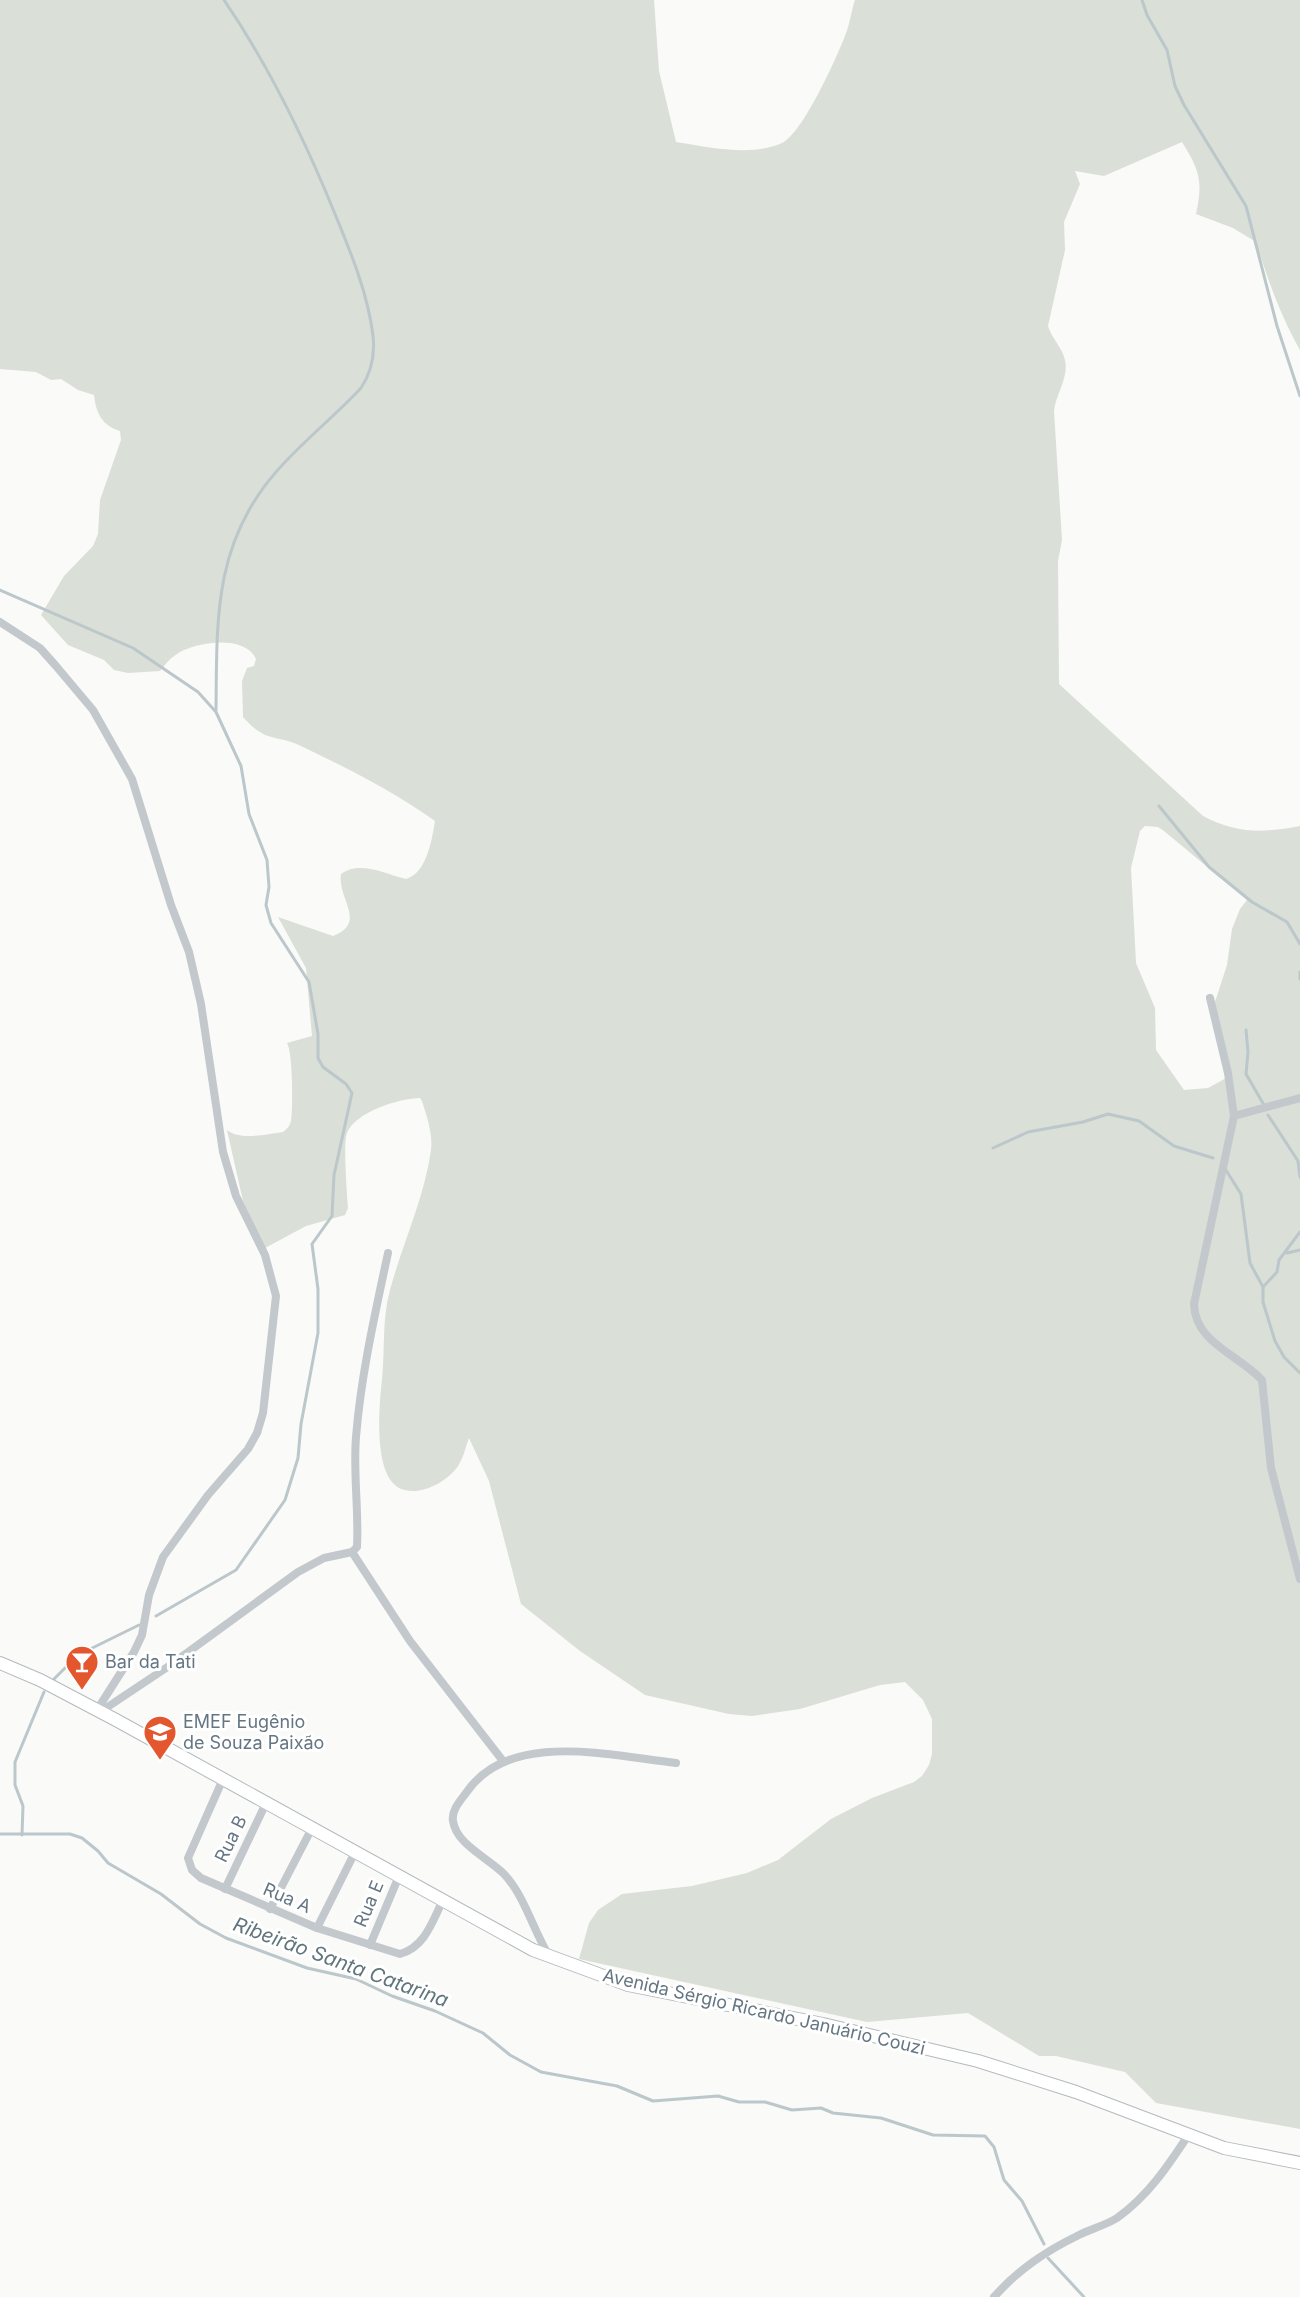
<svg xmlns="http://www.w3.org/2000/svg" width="1300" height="2297" font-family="Inter,sans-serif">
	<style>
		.green { fill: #dadfd7; fill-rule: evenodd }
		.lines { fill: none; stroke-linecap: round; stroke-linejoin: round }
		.stream { stroke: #bbc7cb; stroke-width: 3 }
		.secondary-casing { stroke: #b3babf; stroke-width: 14 }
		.street { stroke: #c3c8cc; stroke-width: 8 }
		.secondary { stroke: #fff; stroke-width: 12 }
		.labels { text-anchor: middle; stroke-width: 6; stroke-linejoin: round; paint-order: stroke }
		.poi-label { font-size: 18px; fill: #657683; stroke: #fff; text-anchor: start }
		.street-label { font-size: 18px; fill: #657683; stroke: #fff }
		.water-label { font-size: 20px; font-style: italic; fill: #60757c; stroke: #fff }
	</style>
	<rect width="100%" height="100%" fill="#fafaf8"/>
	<path class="green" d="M0 0H654L659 71 676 142C708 147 751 157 782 143 803 133 836 59 845 36 850 24 851 12 855 0H1300V350C1280 315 1268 280 1256 242L1233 228 1196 214C1203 181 1200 171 1182 142L1104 176 1075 171 1080 184 1064 222 1065 250 1048 326C1052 339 1062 347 1065 360 1069 378 1056 393 1054 411L1062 540 1058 561 1059 684 1203 816C1237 834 1263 833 1300 826V2129L1156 2103 1125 2072 1056 2056H1039L968 2013 867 2022 579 1959 589 1923 598 1910 622 1894 692 1886 747 1873 778 1860 831 1819 872 1798 914 1782 922 1776 929 1765 932 1754V1719L923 1700 905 1682 880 1685 800 1709 752 1716 729 1714 645 1695 580 1651 521 1604 489 1481 469 1438C465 1448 463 1461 455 1470 439 1489 400 1504 387 1474 376 1450 379 1406 382 1380 385 1350 382 1318 390 1290 402 1245 425 1196 431 1150 433 1134 427 1117 422 1101L420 1098C400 1098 355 1112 347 1133 343 1141 347 1195 348 1208L345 1215 306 1226 265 1248 243 1201 227 1130C240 1141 267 1134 283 1132 287 1129 290 1126 291 1121 293 1107 293 1053 287 1043L312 1036 306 968 278 917 333 936C368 922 337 899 341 874 360 860 385 874 406 879 427 873 432 839 435 821 393 791 349 769 303 747 275 733 268 745 243 717L242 681 247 668 254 666 256 659C245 634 195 642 177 654 170 658 165 665 160 671L128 673 114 670 104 660 68 645 41 615 64 576 93 546 98 534 100 500 121 440 120 431C101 425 96 412 94 395L78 390 61 379 51 380 36 372 0 369ZM1145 826 1158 827 1164 831 1247 900 1240 909 1232 929 1227 965 1214 1005 1230 1076 1208 1088 1184 1090 1156 1050 1155 1008 1136 963 1131 868 1140 831Z"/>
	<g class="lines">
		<g class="stream">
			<polyline points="1142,0 1147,15 1167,50 1175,86 1184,105 1246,206 1277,326 1300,396"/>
			<polyline points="0,590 133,648 198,692 216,712 241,766 249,814 267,860 269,887 266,905 271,923 309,982 318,1034 318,1058 323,1067 346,1084 352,1093 334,1175 332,1216 312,1244 318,1289 318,1333 301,1424 298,1458 285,1500 236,1570 156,1616"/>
			<path d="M216 710C217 621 213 544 276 472 302 442 334 417 361 388 371 373 375 354 373 336 368 294 351 253 335 214 305 140 269 66 224 0"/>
			<polyline points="1159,806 1209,867 1252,902 1287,922 1300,944"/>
			<polyline points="1300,972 1300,979"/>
			<polyline points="1246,1030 1248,1052 1246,1074 1264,1105"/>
			<polyline points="1268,1115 1298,1161 1300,1177"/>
			<polyline points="993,1148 1028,1132 1083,1122 1108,1114 1139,1121 1174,1146 1213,1158"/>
			<polyline points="1224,1167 1241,1194 1250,1263 1263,1287 1263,1302 1275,1341 1284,1357 1300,1373"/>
			<polyline points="1287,1253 1300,1250"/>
			<polyline points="1263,1287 1277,1272 1279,1260 1300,1232"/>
			<polyline points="54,1679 78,1655 139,1625"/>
			<polyline points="0,1834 70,1834 82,1838 98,1851 108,1863 161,1894 200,1924 226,1938 307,1968 356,1979 392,1996 435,2011 483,2033 510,2055 541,2072 617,2086 653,2101 718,2096 739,2102 765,2102 792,2110 821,2108 833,2113 881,2118 933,2135 985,2136 994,2147 1004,2180 1022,2201 1044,2244"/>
			<polyline points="22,1835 23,1806 15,1785 15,1762 44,1692"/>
			<polyline points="1048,2258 1084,2297"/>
		</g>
		<g class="secondary-casing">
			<polyline id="secondary" points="0,1663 40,1680 116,1720 533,1950 628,1985 823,2024 978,2061 1076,2092 1224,2148 1300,2163"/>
		</g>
		<g class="street">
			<polyline points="0,622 40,648 56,666 93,710 132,779 171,905 189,952 201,1004 223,1152 236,1196 265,1255 276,1296 263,1413 257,1433 248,1449 208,1495 163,1557 149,1595 142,1635 134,1652 97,1710"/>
			<path d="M1210 998 1228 1073 1234 1116 1194 1304C1195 1343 1238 1354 1262 1380L1271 1468 1300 1579"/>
			<polyline points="1234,1116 1300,1098"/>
			<polyline points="352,1552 410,1641 503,1761"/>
			<path d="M100 1712 169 1666 298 1572 324 1558 352 1552 357 1547C359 1510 353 1474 356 1437 361 1375 375 1314 388 1253"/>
			<path d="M223 1779 188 1858 192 1870 201 1878 317 1928 400 1954C425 1947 432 1922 443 1900"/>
			<polyline points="225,1889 266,1803"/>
			<polyline points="270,1909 312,1828"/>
			<polyline points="317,1928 355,1852"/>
			<polyline points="370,1945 399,1876"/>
			<path d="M549 1956C533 1930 524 1894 503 1873 488 1858 456 1844 453 1821 451 1811 460 1801 466 1793 509 1729 611 1756 676 1763"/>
			<path d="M994 2297C1019 2269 1046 2251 1079 2235 1091 2229 1106 2225 1117 2218 1148 2196 1168 2166 1189 2134"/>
		</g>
		<use href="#secondary" class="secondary"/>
	</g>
	<defs>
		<g id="bar-pin" transform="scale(1.725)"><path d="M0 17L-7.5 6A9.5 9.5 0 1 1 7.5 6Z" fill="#e4572e" stroke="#fff"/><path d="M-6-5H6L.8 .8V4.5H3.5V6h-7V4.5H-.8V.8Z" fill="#fff"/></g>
		<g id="school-pin" transform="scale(1.725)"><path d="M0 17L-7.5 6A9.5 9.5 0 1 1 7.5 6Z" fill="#e4572e" stroke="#fff"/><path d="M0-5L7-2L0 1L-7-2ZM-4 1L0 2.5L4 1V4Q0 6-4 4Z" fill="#fff"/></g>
	</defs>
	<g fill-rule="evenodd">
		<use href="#bar-pin" x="82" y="1662"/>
		<use href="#school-pin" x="160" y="1732"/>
	</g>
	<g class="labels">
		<g class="poi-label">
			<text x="105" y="1668">Bar da Tati</text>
			<text x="183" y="1728">EMEF Eugênio<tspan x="183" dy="21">de Souza Paixão</tspan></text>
		</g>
		<g class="street-label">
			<text transform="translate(231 1839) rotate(-64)" y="6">Rua B</text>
			<text transform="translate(287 1898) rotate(23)" y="6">Rua A</text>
			<text transform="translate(369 1904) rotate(-67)" y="6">Rua E</text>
			<text transform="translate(764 2012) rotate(13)" y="6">Avenida Sérgio Ricardo Januário Couzi</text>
		</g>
		<g class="water-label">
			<text transform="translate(341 1962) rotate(20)" y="7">Ribeirão Santa Catarina</text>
		</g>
	</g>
</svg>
